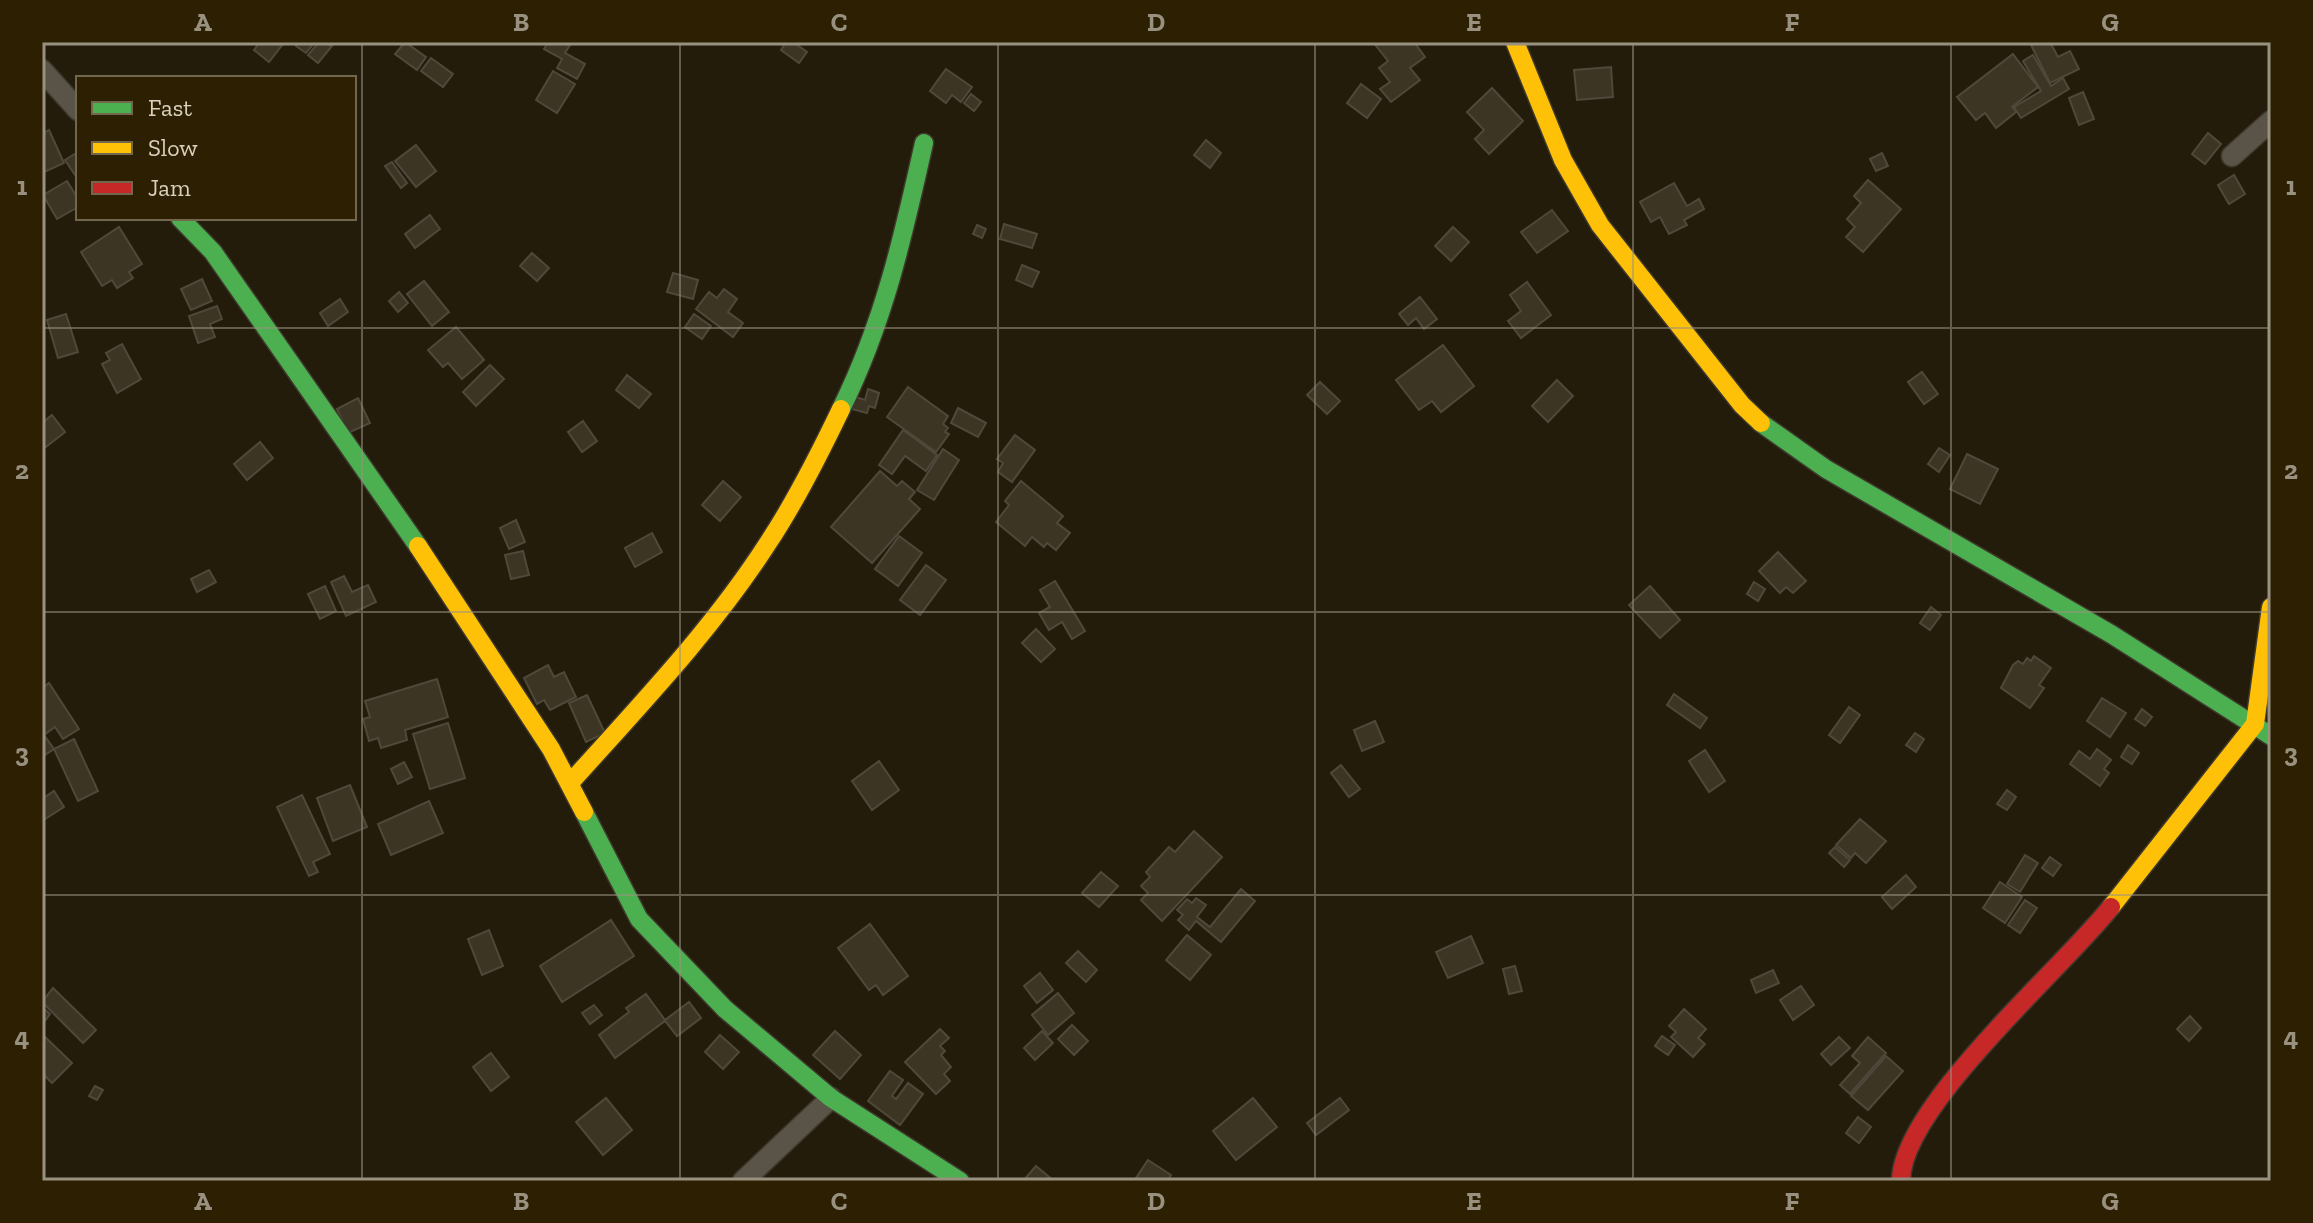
<svg xmlns="http://www.w3.org/2000/svg" width="2313" height="1223" font-family="'Zilla Slab',serif">
	<style>
		.building { fill: #3c3524; stroke: #4f483b; stroke-width: 2 }
		.lines { fill: none; stroke-linecap: round; stroke-linejoin: round }
		.street-casing { stroke: #3e382d; stroke-width: 23 }
		.fast-casing { stroke: #3e382d; stroke-width: 21 }
		.slow-casing { stroke: #3e382d; stroke-width: 21 }
		.jam-casing { stroke: #3e382d; stroke-width: 21 }
		.street { stroke: #5a5448; stroke-width: 20 }
		.fast { stroke: #4caf50; stroke-width: 18 }
		.slow { stroke: #ffc107; stroke-width: 18 }
		.jam { stroke: #c62828; stroke-width: 18 }
		.grid { fill: none; stroke: #999180; stroke-width: 2; stroke-opacity: 0.55 }
		.neatline { fill: none; stroke: #999180; stroke-width: 3 }
		.grid-label { font-size: 26px; text-anchor: middle; font-weight: bold; fill: #999180 }
	</style>
	<rect width="100%" height="100%" fill="#231c0b"/>
	<g class="building">
		<polygon points="260,42 280,42 283,44 269,62 254,50"/>
		<polygon points="298,42 315,42 306,53 296,46"/>
		<polygon points="319,42 332,46 318,63 308,55"/>
		<polygon points="405,42 426,57 417,70 395,54"/>
		<polygon points="548,42 570,45 565,53 585,64 577,79 557,68 562,59 544,49"/>
		<polygon points="786,42 793,42 807,52 799,63 781,50"/>
		<polygon points="1373,42 1414,42 1425,57 1410,68 1420,80 1391,102 1380,89 1390,82 1379,68 1388,61"/>
		<polygon points="2036,42 2050,42 2058,57 2070,51 2079,69 2050,83 2031,45"/>
		<polygon points="2013,54 2038,87 2012,107 2016,112 1996,128 1985,113 1976,120 1957,97"/>
		<polygon points="2033,55 2051,86 2063,78 2069,89 2021,118 2014,107 2041,91 2023,61"/>
		<polygon points="431,58 453,74 443,87 421,71"/>
		<polygon points="1611,67 1613,97 1577,100 1574,70"/>
		<polygon points="946,69 972,87 961,102 952,95 946,103 930,91"/>
		<polygon points="553,71 575,84 557,113 536,100"/>
		<polygon points="1361,84 1381,99 1367,118 1347,103"/>
		<polygon points="1492,88 1523,121 1489,154 1475,139 1484,130 1467,112"/>
		<polygon points="2083,92 2094,119 2079,125 2069,98"/>
		<polygon points="971,94 981,102 974,111 964,103"/>
		<polygon points="49,130 64,163 42,173 42,134"/>
		<polygon points="2208,133 2221,144 2205,164 2192,154"/>
		<polygon points="1206,140 1221,153 1210,168 1194,155"/>
		<polygon points="416,145 436,171 416,187 395,161"/>
		<polygon points="78,152 78,177 77,178 65,160"/>
		<polygon points="1882,153 1888,166 1876,171 1870,159"/>
		<polygon points="392,162 407,183 401,188 385,166"/>
		<polygon points="2234,175 2245,194 2229,204 2218,185"/>
		<polygon points="1868,180 1901,209 1863,252 1846,237 1855,227 1847,219 1861,203 1854,196"/>
		<polygon points="67,181 78,199 78,207 57,219 43,195"/>
		<polygon points="1674,183 1687,206 1699,199 1704,209 1684,220 1687,225 1669,234 1660,217 1651,222 1640,202"/>
		<polygon points="1552,210 1568,231 1537,253 1521,232"/>
		<polygon points="430,215 440,229 415,248 405,234"/>
		<polygon points="1004,224 1037,234 1032,248 1000,239"/>
		<polygon points="977,225 986,229 982,238 973,234"/>
		<polygon points="119,227 142,264 129,272 133,278 117,288 112,280 102,286 81,252"/>
		<polygon points="1453,227 1469,242 1451,261 1435,246"/>
		<polygon points="532,253 549,268 537,281 520,266"/>
		<polygon points="1022,265 1039,272 1032,287 1016,280"/>
		<polygon points="673,273 698,280 693,299 667,292"/>
		<polygon points="202,279 212,301 191,310 181,289"/>
		<polygon points="424,281 449,312 432,326 407,294"/>
		<polygon points="1527,282 1551,315 1521,338 1508,321 1521,311 1510,295"/>
		<polygon points="724,289 737,299 728,312 743,323 733,337 696,309 709,292 717,298"/>
		<polygon points="399,292 408,303 398,312 389,301"/>
		<polygon points="1420,297 1437,319 1424,329 1416,318 1408,325 1399,314"/>
		<polygon points="340,299 348,312 328,326 320,313"/>
		<polygon points="217,306 222,319 210,324 215,337 198,343 189,316"/>
		<polygon points="66,314 78,352 58,358 47,320"/>
		<polygon points="694,314 711,326 702,339 685,327"/>
		<polygon points="456,327 484,360 462,379 448,363 443,367 428,350"/>
		<polygon points="122,344 141,379 117,393 102,364 110,360 106,353"/>
		<polygon points="1443,345 1474,386 1441,412 1432,401 1419,410 1396,380"/>
		<polygon points="490,365 504,379 476,406 463,392"/>
		<polygon points="1922,372 1938,394 1924,404 1908,382"/>
		<polygon points="627,375 651,394 639,408 616,390"/>
		<polygon points="1557,380 1573,396 1548,422 1532,406"/>
		<polygon points="1320,382 1340,401 1327,414 1307,395"/>
		<polygon points="908,387 948,416 943,424 948,428 945,432 949,434 936,452 887,417"/>
		<polygon points="868,389 879,393 875,408 869,406 867,413 852,409 856,397 865,400"/>
		<polygon points="358,398 370,423 348,433 337,409"/>
		<polygon points="958,408 986,423 978,437 951,423"/>
		<polygon points="52,415 65,432 42,450 42,423"/>
		<polygon points="583,421 597,441 582,452 568,432"/>
		<polygon points="903,430 937,455 926,471 905,456 892,474 879,465"/>
		<polygon points="1015,435 1035,450 1012,482 998,472 1003,463 997,459"/>
		<polygon points="260,442 273,458 247,480 234,464"/>
		<polygon points="1939,448 1950,455 1939,472 1928,464"/>
		<polygon points="943,449 959,460 934,500 917,490"/>
		<polygon points="1967,454 1998,469 1980,504 1950,489"/>
		<polygon points="880,471 897,486 902,481 915,492 909,499 920,509 872,563 831,527"/>
		<polygon points="723,481 741,497 720,521 702,505"/>
		<polygon points="1021,481 1063,516 1057,523 1070,533 1056,550 1047,543 1044,547 1032,537 1025,546 996,522 1009,505 1005,501"/>
		<polygon points="516,520 525,542 509,549 500,528"/>
		<polygon points="652,533 662,552 635,567 625,548"/>
		<polygon points="899,536 922,553 898,586 875,569"/>
		<polygon points="523,551 529,575 511,579 505,555"/>
		<polygon points="1778,552 1806,581 1793,593 1786,587 1780,593 1759,571"/>
		<polygon points="926,565 946,580 920,615 900,600"/>
		<polygon points="209,570 216,582 197,592 191,579"/>
		<polygon points="344,576 352,592 368,585 376,602 346,616 331,582"/>
		<polygon points="1055,581 1085,631 1072,639 1062,622 1049,630 1039,613 1050,607 1040,590"/>
		<polygon points="1754,582 1765,589 1758,601 1747,594"/>
		<polygon points="325,586 336,611 320,619 308,594"/>
		<polygon points="1650,586 1680,620 1660,638 1629,605"/>
		<polygon points="1931,607 1941,615 1930,630 1920,623"/>
		<polygon points="1036,629 1055,649 1041,662 1022,643"/>
		<polygon points="2034,656 2051,668 2039,685 2044,688 2030,708 2001,688 2013,665 2018,661 2023,664 2027,658 2031,661"/>
		<polygon points="548,665 554,677 564,672 576,697 550,710 544,700 537,704 524,678"/>
		<polygon points="437,679 448,717 405,730 407,740 381,748 378,738 369,741 363,719 370,717 365,701"/>
		<polygon points="49,683 79,729 63,739 55,727 44,735 54,749 42,757 42,688"/>
		<polygon points="1674,694 1707,718 1700,728 1667,705"/>
		<polygon points="587,695 605,733 586,742 569,703"/>
		<polygon points="2102,698 2126,713 2110,737 2087,721"/>
		<polygon points="1849,707 1860,715 1840,743 1829,735"/>
		<polygon points="2142,709 2152,717 2145,726 2135,719"/>
		<polygon points="1375,721 1384,742 1362,751 1354,730"/>
		<polygon points="448,723 465,778 430,789 413,734"/>
		<polygon points="1915,733 1924,739 1916,752 1906,745"/>
		<polygon points="74,739 98,791 78,801 54,749"/>
		<polygon points="2128,745 2139,753 2132,764 2121,757"/>
		<polygon points="2097,749 2111,760 2104,769 2109,773 2100,786 2070,764 2079,751 2090,759"/>
		<polygon points="1705,750 1725,781 1709,792 1689,761"/>
		<polygon points="879,761 899,790 872,810 852,781"/>
		<polygon points="404,762 412,777 398,784 391,769"/>
		<polygon points="1341,765 1360,789 1349,797 1331,773"/>
		<polygon points="350,785 367,827 333,841 317,798"/>
		<polygon points="2007,790 2016,797 2007,810 1997,804"/>
		<polygon points="54,791 64,807 42,821 42,799"/>
		<polygon points="302,795 330,854 313,862 318,872 309,876 277,807"/>
		<polygon points="429,801 443,833 391,855 378,824"/>
		<polygon points="1860,819 1886,841 1866,863 1855,853 1851,858 1836,845"/>
		<polygon points="1194,831 1222,857 1162,921 1141,900 1148,893 1141,886 1150,877 1146,872 1169,847 1175,852"/>
		<polygon points="1835,847 1850,860 1844,867 1829,853"/>
		<polygon points="2025,855 2038,863 2020,892 2007,884"/>
		<polygon points="2050,857 2061,865 2053,876 2042,868"/>
		<polygon points="1101,872 1118,886 1099,907 1082,893"/>
		<polygon points="1906,875 1916,887 1892,909 1882,897"/>
		<polygon points="2000,882 2022,897 2005,923 1983,908"/>
		<polygon points="1241,889 1255,901 1221,942 1196,921 1189,930 1178,920 1183,915 1177,910 1187,899 1192,903 1196,898 1206,905 1197,917 1210,927"/>
		<polygon points="2025,900 2037,908 2020,933 2008,925"/>
		<polygon points="611,920 634,956 562,1002 540,966"/>
		<polygon points="870,924 908,976 883,995 876,985 869,990 838,948"/>
		<polygon points="489,930 503,966 482,975 468,939"/>
		<polygon points="1187,935 1211,955 1190,980 1166,960"/>
		<polygon points="1471,936 1483,963 1448,978 1436,952"/>
		<polygon points="1078,951 1097,970 1086,982 1066,963"/>
		<polygon points="1515,966 1522,991 1509,994 1503,969"/>
		<polygon points="1773,970 1779,983 1756,993 1751,980"/>
		<polygon points="1040,973 1053,990 1037,1003 1024,986"/>
		<polygon points="1801,986 1814,1005 1793,1020 1780,1000"/>
		<polygon points="53,988 96,1030 83,1043 42,1002"/>
		<polygon points="1058,993 1074,1013 1048,1035 1032,1015"/>
		<polygon points="646,994 665,1020 689,1002 701,1018 677,1036 665,1021 615,1058 599,1035 629,1012 626,1008"/>
		<polygon points="594,1005 602,1015 590,1024 582,1013"/>
		<polygon points="42,1007 50,1014 42,1025"/>
		<polygon points="1684,1009 1706,1029 1698,1038 1705,1044 1693,1057 1671,1037 1676,1032 1669,1026"/>
		<polygon points="2190,1016 2201,1028 2189,1041 2177,1029"/>
		<polygon points="1072,1025 1088,1041 1074,1055 1058,1039"/>
		<polygon points="940,1029 949,1038 940,1046 945,1051 941,1055 951,1067 944,1074 950,1081 936,1094 905,1062"/>
		<polygon points="835,1031 861,1055 840,1079 813,1055"/>
		<polygon points="1042,1031 1053,1043 1035,1060 1024,1048"/>
		<polygon points="43,1035 72,1063 52,1083 42,1073"/>
		<polygon points="720,1035 739,1052 723,1069 705,1052"/>
		<polygon points="1662,1036 1675,1045 1668,1055 1655,1046"/>
		<polygon points="1839,1037 1850,1048 1831,1065 1821,1054"/>
		<polygon points="1868,1037 1886,1053 1850,1094 1840,1085 1860,1063 1852,1056"/>
		<polygon points="491,1053 509,1077 491,1091 473,1067"/>
		<polygon points="1886,1056 1903,1071 1868,1110 1851,1096"/>
		<polygon points="890,1071 903,1080 892,1096 896,1099 908,1083 923,1094 900,1125 868,1101"/>
		<polygon points="95,1086 103,1090 97,1100 89,1096"/>
		<polygon points="606,1098 632,1130 603,1155 576,1122"/>
		<polygon points="1253,1098 1277,1127 1236,1160 1213,1131"/>
		<polygon points="1340,1098 1349,1110 1316,1135 1307,1123"/>
		<polygon points="1858,1117 1871,1127 1859,1143 1846,1133"/>
		<polygon points="1148,1160 1171,1175 1168,1181 1134,1181"/>
		<polygon points="1036,1166 1054,1181 1023,1181"/>
	</g>
	<g class="lines">
		<g class="street-casing">
			<g id="street">
				<polyline points="42,70 78,110"/>
				<polyline points="2232,156 2271,121"/>
				<polyline points="743,1181 831,1098"/>
			</g>
		</g>
		<g class="fast-casing">
			<g id="fast">
				<polyline points="180,218 213,252 418,546"/>
				<path d="M841 409C884 322 903 237 924 143"/>
				<polyline points="1761,423 1826,469 2111,634 2271,736"/>
				<polyline points="584,812 639,919 725,1009 831,1098 960,1181"/>
			</g>
		</g>
		<g class="slow-casing">
			<g id="slow">
				<polyline points="1515,42 1563,160 1600,225 1742,405 1761,423"/>
				<polyline points="418,546 551,749 584,812"/>
				<path d="M570 783C639 706 712 630 768 543 796 501 819 455 841 409"/>
				<polyline points="2111,907 2255,724 2271,607"/>
			</g>
		</g>
		<g class="jam-casing">
			<path id="jam" d="M1901 1181C1901 1107 2062 969 2111 907"/>
		</g>
		<use href="#street" class="street"/>
		<use href="#fast" class="fast"/>
		<use href="#slow" class="slow"/>
		<use href="#jam" class="jam"/>
	</g>
	<path class="grid" d="M362 42V1181M680 42V1181M998 42V1181M1315 42V1181M1633 42V1181M1951 42V1181M42 328H2271M42 612H2271M42 895H2271"/>
	<rect width="2313" height="1223" fill="none" stroke="#2d1f01" stroke-width="88"/>
	<rect x="76" y="76" width="280" height="144" fill="#2d1f01" stroke="#72664d" stroke-width="2"/>
	<rect x="92" y="102" width="40" height="12" fill="#4caf50" stroke="#72664d" stroke-width="2"/>
	<text x="148" y="116" font-size="24" fill="#d9d0bf">Fast</text>
	<rect x="92" y="142" width="40" height="12" fill="#ffc107" stroke="#72664d" stroke-width="2"/>
	<text x="148" y="156" font-size="24" fill="#d9d0bf">Slow</text>
	<rect x="92" y="182" width="40" height="12" fill="#c62828" stroke="#72664d" stroke-width="2"/>
	<text x="148" y="196" font-size="24" fill="#d9d0bf">Jam</text>
	<rect x="44" y="44" width="2225" height="1135" class="neatline"/>
	<g class="grid-label">
		<text x="203" y="31">A</text>
		<text x="521" y="31">B</text>
		<text x="839" y="31">C</text>
		<text x="1156" y="31">D</text>
		<text x="1474" y="31">E</text>
		<text x="1792" y="31">F</text>
		<text x="2110" y="31">G</text>
		<text x="22" y="195">1</text>
		<text x="2291" y="195">1</text>
		<text x="22" y="479">2</text>
		<text x="2291" y="479">2</text>
		<text x="22" y="762">3</text>
		<text x="2291" y="762">3</text>
		<text x="22" y="1046">4</text>
		<text x="2291" y="1046">4</text>
		<text x="203" y="1210">A</text>
		<text x="521" y="1210">B</text>
		<text x="839" y="1210">C</text>
		<text x="1156" y="1210">D</text>
		<text x="1474" y="1210">E</text>
		<text x="1792" y="1210">F</text>
		<text x="2110" y="1210">G</text>
	</g>
</svg>
